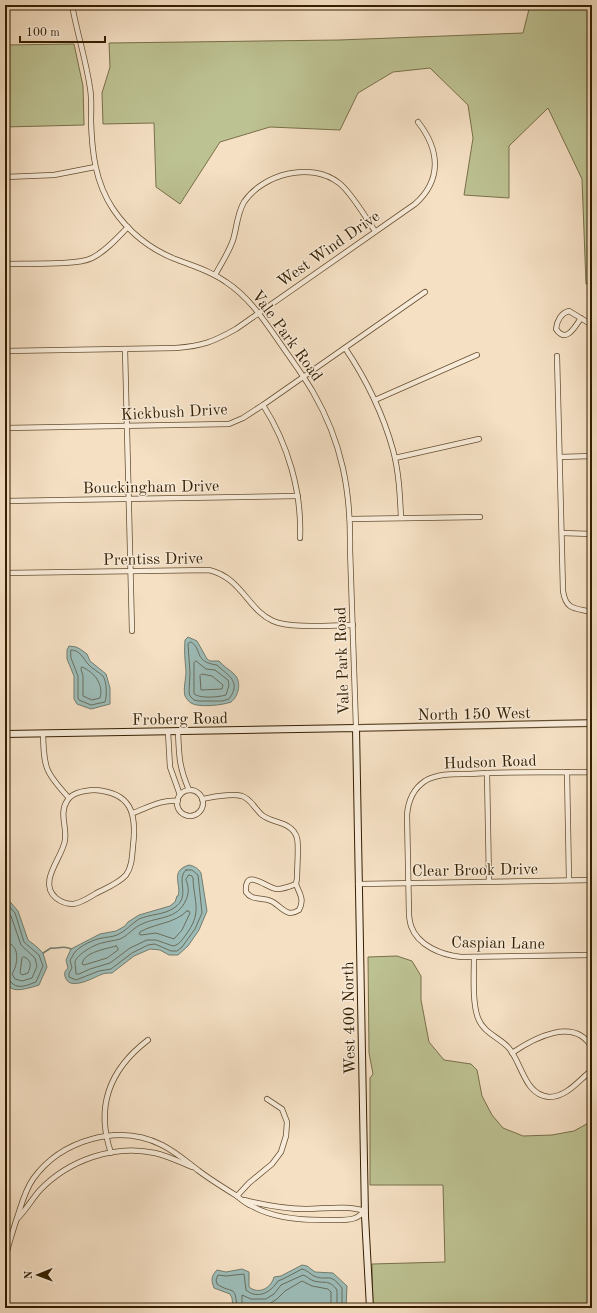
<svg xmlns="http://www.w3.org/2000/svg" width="597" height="1313" font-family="'Old Standard TT',serif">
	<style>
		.green { fill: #bdc293; stroke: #79704a }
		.water { fill: #9dbcb8; stroke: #737d6e }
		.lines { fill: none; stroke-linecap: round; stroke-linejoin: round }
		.shore { stroke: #696e5c; stroke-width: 1 }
		.stream { stroke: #737d6e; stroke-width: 1.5 }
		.minor-casing { stroke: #654f31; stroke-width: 6 }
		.tertiary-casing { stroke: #654f31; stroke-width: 8 }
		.secondary-casing { stroke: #351f00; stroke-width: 8 }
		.minor { stroke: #f8ebd9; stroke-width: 4.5 }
		.tertiary { stroke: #f8ebd9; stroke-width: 5.5 }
		.secondary { stroke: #f8ebd9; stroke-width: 6 }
		.labels { text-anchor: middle; stroke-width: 3; stroke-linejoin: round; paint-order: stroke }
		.street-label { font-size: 16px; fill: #351f00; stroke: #f8ebd9 }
	</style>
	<rect width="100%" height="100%" fill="#f5e0c4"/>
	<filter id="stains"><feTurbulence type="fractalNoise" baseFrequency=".005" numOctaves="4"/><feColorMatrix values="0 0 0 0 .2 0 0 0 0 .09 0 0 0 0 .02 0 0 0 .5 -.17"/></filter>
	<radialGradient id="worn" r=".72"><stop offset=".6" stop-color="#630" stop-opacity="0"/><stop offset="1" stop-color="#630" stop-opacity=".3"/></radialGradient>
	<g class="green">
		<polygon points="530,5 592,5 592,284 586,284 582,179 548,108 509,146 509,198 464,195 473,138 468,105 430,68 393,72 358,93 340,130 270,127 220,142 180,204 156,187 154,123 103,124 102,93 110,67 109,43 339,40 523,33"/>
		<polygon points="74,44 83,86 84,125 5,127 5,45"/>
		<polygon points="397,956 412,961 421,976 421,1000 429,1042 444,1060 471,1064 477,1070 482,1096 492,1115 503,1128 523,1136 552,1135 574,1131 592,1121 592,1308 373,1308 372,1264 445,1262 443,1185 370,1185 370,1078 373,1074 369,1053 368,957"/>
	</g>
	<g class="water">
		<path d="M188 637 197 641 207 659 210 661H219C224 667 229 669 234 674 242 681 239 696 231 702 224 705 198 708 191 703 189 702 186 698 185 696 183 689 186 679 186 671 185 661 184 650 185 640Z"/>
		<polygon points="69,646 76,647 80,649 87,654 90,661 106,674 110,688 110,704 91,709 77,704 74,699 74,676 67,659 67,650"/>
		<path d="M5 814 9 817C10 825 9 836 5 843Z"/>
		<path d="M189 865C194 866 198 868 201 873L207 911 199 930 188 946 178 955H169L160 950 150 949 134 956 112 973C108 973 104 973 100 975 93 978 68 992 65 976 64 973 65 971 68 968L66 960 71 949 100 934 116 931 125 926 128 922 139 915 170 906 175 902 177 896H178C182 885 169 871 189 865Z"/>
		<path d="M5 894V896L18 911 28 940 37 947 43 953 47 967 39 985C0 998 7 983 7 953L5 950Z"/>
		<path d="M302 1265 307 1266 315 1272 333 1273 347 1286 346 1308H233L232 1298 230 1294 214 1288C211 1280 211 1276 217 1270L226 1272 242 1269 249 1272V1287C259 1295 271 1288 274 1277L281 1276Z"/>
	</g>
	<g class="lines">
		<g class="shore">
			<path d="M191 642C203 649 193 662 217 665 228 676 242 681 229 699L222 701H199L194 700 190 696 189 692 190 673 188 644Z"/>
			<path d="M71 650C80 650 83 658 88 664 92 669 99 672 103 676 107 682 107 696 105 702L91 705 79 700 78 698V676L71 658Z"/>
			<path d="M196 661 206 669 215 670 228 680 229 685 226 695C219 697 201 699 194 694V663Z"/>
			<path d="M82 667C94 672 104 684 100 698L92 700 83 696V676L81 669Z"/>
			<polygon points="202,674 212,676 223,685 222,689 201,690 200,676"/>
			<path d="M186 870H192L198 875 202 913 195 929 182 947 177 951H171L155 944 148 945 132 953 111 969 99 971 76 980 69 977V973L72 968 70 960C72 958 73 954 75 952 80 946 94 939 102 938 107 937 112 937 117 935 126 931 131 924 139 919 150 914 164 915 174 908 192 896 175 880 186 870Z"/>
			<path d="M189 875 192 876 193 878C194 904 203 912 185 936 182 940 179 945 173 946L156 940H147L130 948 110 963 90 969 79 974H76C76 971 75 965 75 962 76 955 95 944 102 943 108 941 114 941 120 939 129 935 134 927 142 924 159 916 177 920 186 900 189 893 189 887 186 880Z"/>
			<path d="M5 902 15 913 24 942 39 955 43 966 36 982C28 985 19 989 13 984 9 981 10 979 5 978"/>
			<path d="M5 910 11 916 21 945 35 958 37 966 32 978 22 981 15 979 12 974C18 965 21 944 5 942"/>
			<path d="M187 911H189L190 913 182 930 174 939 156 933 141 935 139 934 140 932C155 923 174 924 187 911Z"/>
			<path d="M116 946 118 948V950L107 958 84 965 82 964C84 952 106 949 116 946Z"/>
			<path d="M24 957C32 960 31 966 28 973L22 975 20 973 22 958Z"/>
			<path d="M237 1308C235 1283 233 1295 217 1284L216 1280 218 1275 226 1276 244 1274 246 1290C258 1300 271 1292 278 1281L283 1279 302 1269C307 1270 310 1274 314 1276 328 1282 329 1271 342 1288V1308"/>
			<path d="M242 1308V1295L251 1299H266L274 1294 281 1285 303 1275C307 1276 310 1280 314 1281 325 1284 329 1279 337 1290V1308"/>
			<polyline points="248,1308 250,1305 258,1306 269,1304 277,1299 285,1291 302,1281 312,1286 328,1289 331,1292 331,1308"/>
		</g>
		<path class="stream" d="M43 953 51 948C58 949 64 945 71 949"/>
		<g class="minor-casing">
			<g id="minor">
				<path d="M72 5C77 33 86 60 90 88 92 99 91 110 91 121 92 152 95 182 113 209 128 231 150 249 175 259 193 266 211 271 226 282 249 297 264 320 280 343 291 359 303 375 313 392 342 442 351 491 350 549L356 728"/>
				<polyline points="5,177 54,175 95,167"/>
				<path d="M5 264C25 263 76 266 92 258 106 251 117 238 128 227"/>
				<path d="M215 275C221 264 229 252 233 240 237 227 237 214 244 202 263 174 311 161 339 183 352 193 365 217 375 231"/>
				<path d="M581 318C575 327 566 344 556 329 557 321 561 313 569 311L592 325"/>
				<path d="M345 348C366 379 383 414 393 450 399 472 400 496 401 518"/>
				<polyline points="125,349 132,631"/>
				<path d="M5 351 176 348C202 346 213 342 236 329L415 204C443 179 439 149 418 122"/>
				<path d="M557 356 563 591C566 611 576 608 592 612"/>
				<polyline points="375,400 477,355"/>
				<path d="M263 405C288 444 302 492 300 538"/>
				<polyline points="5,428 229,424 243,418 263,405 425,292"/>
				<polyline points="560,457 592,456"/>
				<polyline points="395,458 479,439"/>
				<polyline points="5,501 298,496"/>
				<polyline points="350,519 480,517"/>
				<polyline points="562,533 592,534"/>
				<path d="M5 573 209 570C242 578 247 609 273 621 291 629 333 625 353 625"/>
				<path d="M178 731C179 756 179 767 189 790"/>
				<polyline points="168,732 170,767 180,795"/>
				<path d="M43 734C44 768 45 772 69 798"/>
				<polyline points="567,772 569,880"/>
				<path d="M592 772C551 773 510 771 470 774 455 774 438 773 425 781 413 789 408 802 407 815L409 914C409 918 410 922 411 926 418 946 442 955 461 957L592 955"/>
				<polyline points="487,773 489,881"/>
				<path d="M94 790C131 792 137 813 133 846 132 856 132 867 126 875 118 884 104 889 95 894 88 898 81 903 73 904 67 904 61 902 56 898 37 882 63 857 65 840 67 827 59 813 67 801 72 792 84 791 94 790Z"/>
				<circle cx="190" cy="803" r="13"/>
				<path d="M202 799C214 797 230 793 242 796 251 799 255 809 262 815 273 824 292 821 297 838 299 845 297 869 297 878 297 880 296 882 296 884 299 893 305 899 299 910 296 912 293 913 290 913 283 912 278 904 271 901 262 897 252 901 246 892 244 866 268 889 277 889 284 889 291 886 296 884"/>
				<path d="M133 813C147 808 162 799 178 801"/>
				<polyline points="358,884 592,880"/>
				<path d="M474 957C474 974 472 1002 478 1018 483 1032 498 1037 508 1047 522 1062 524 1095 549 1097 567 1097 579 1080 592 1070"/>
				<path d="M512 1053C534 1038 575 1016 592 1048"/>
				<path d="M111 1153C95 1106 110 1069 148 1040"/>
				<polyline points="237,1196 249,1183 272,1164 281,1152 286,1136 287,1122 282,1109 267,1099"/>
				<path d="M244 1200C264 1205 285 1209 306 1209 325 1209 346 1205 365 1211"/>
				<path d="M17 1219C26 1210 32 1199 40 1190 69 1160 114 1144 155 1153 168 1156 180 1162 192 1167"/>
				<path d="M5 1259C8 1246 12 1234 16 1221 21 1207 24 1192 33 1179 61 1140 118 1123 162 1145 176 1152 187 1162 199 1171 211 1180 224 1188 237 1196 242 1200 246 1204 252 1206 273 1218 299 1220 322 1220 329 1220 350 1221 355 1218 359 1217 362 1213 365 1211"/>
			</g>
		</g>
		<g class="tertiary-casing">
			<polyline id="tertiary" points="356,728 592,723"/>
		</g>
		<g class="secondary-casing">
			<polyline id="secondary" points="5,734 356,728 365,1216 370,1308"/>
		</g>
		<use href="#minor" class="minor"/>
		<use href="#tertiary" class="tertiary"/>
		<use href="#secondary" class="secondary"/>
	</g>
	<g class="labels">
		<g class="street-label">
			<text transform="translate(328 248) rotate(-35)" y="6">West Wind Drive</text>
			<text transform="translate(288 335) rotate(54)" y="6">Vale Park Road</text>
			<text transform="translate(174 411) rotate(-3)" y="6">Kickbush Drive</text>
			<text transform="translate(151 486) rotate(-1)" y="6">Bouckingham Drive</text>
			<text transform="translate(153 558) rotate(-1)" y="6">Prentiss Drive</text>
			<text transform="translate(341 661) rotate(-92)" y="6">Vale Park Road</text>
			<text transform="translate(474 713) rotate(-1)" y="6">North 150 West</text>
			<text transform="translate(180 718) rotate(-1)" y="6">Froberg Road</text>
			<text transform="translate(490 761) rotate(-2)" y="6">Hudson Road</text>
			<text transform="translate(475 869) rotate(-1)" y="6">Clear Brook Drive</text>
			<text transform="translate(498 942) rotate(1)" y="6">Caspian Lane</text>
			<text transform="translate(348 1018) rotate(-91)" y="6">West 400 North</text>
		</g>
	</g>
	<rect width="597" height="1313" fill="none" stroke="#f5e0c4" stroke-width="20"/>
	<rect x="6" y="6" width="585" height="1301" fill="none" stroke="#351f00" stroke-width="2"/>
	<rect x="10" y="10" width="577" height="1293" fill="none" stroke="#351f00"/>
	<g transform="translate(38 1275) rotate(269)" stroke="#f8ebd9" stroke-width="3" paint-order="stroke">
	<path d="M0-3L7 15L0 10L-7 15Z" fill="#351f00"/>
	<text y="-6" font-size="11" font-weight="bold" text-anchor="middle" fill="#351f00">N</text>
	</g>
	<path d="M20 36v6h85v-6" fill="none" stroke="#351f00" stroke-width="2"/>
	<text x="26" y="36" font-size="12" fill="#351f00" stroke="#f8ebd9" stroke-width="3" paint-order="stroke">100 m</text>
	<rect width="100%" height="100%" filter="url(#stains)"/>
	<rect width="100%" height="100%" fill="url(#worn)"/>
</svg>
